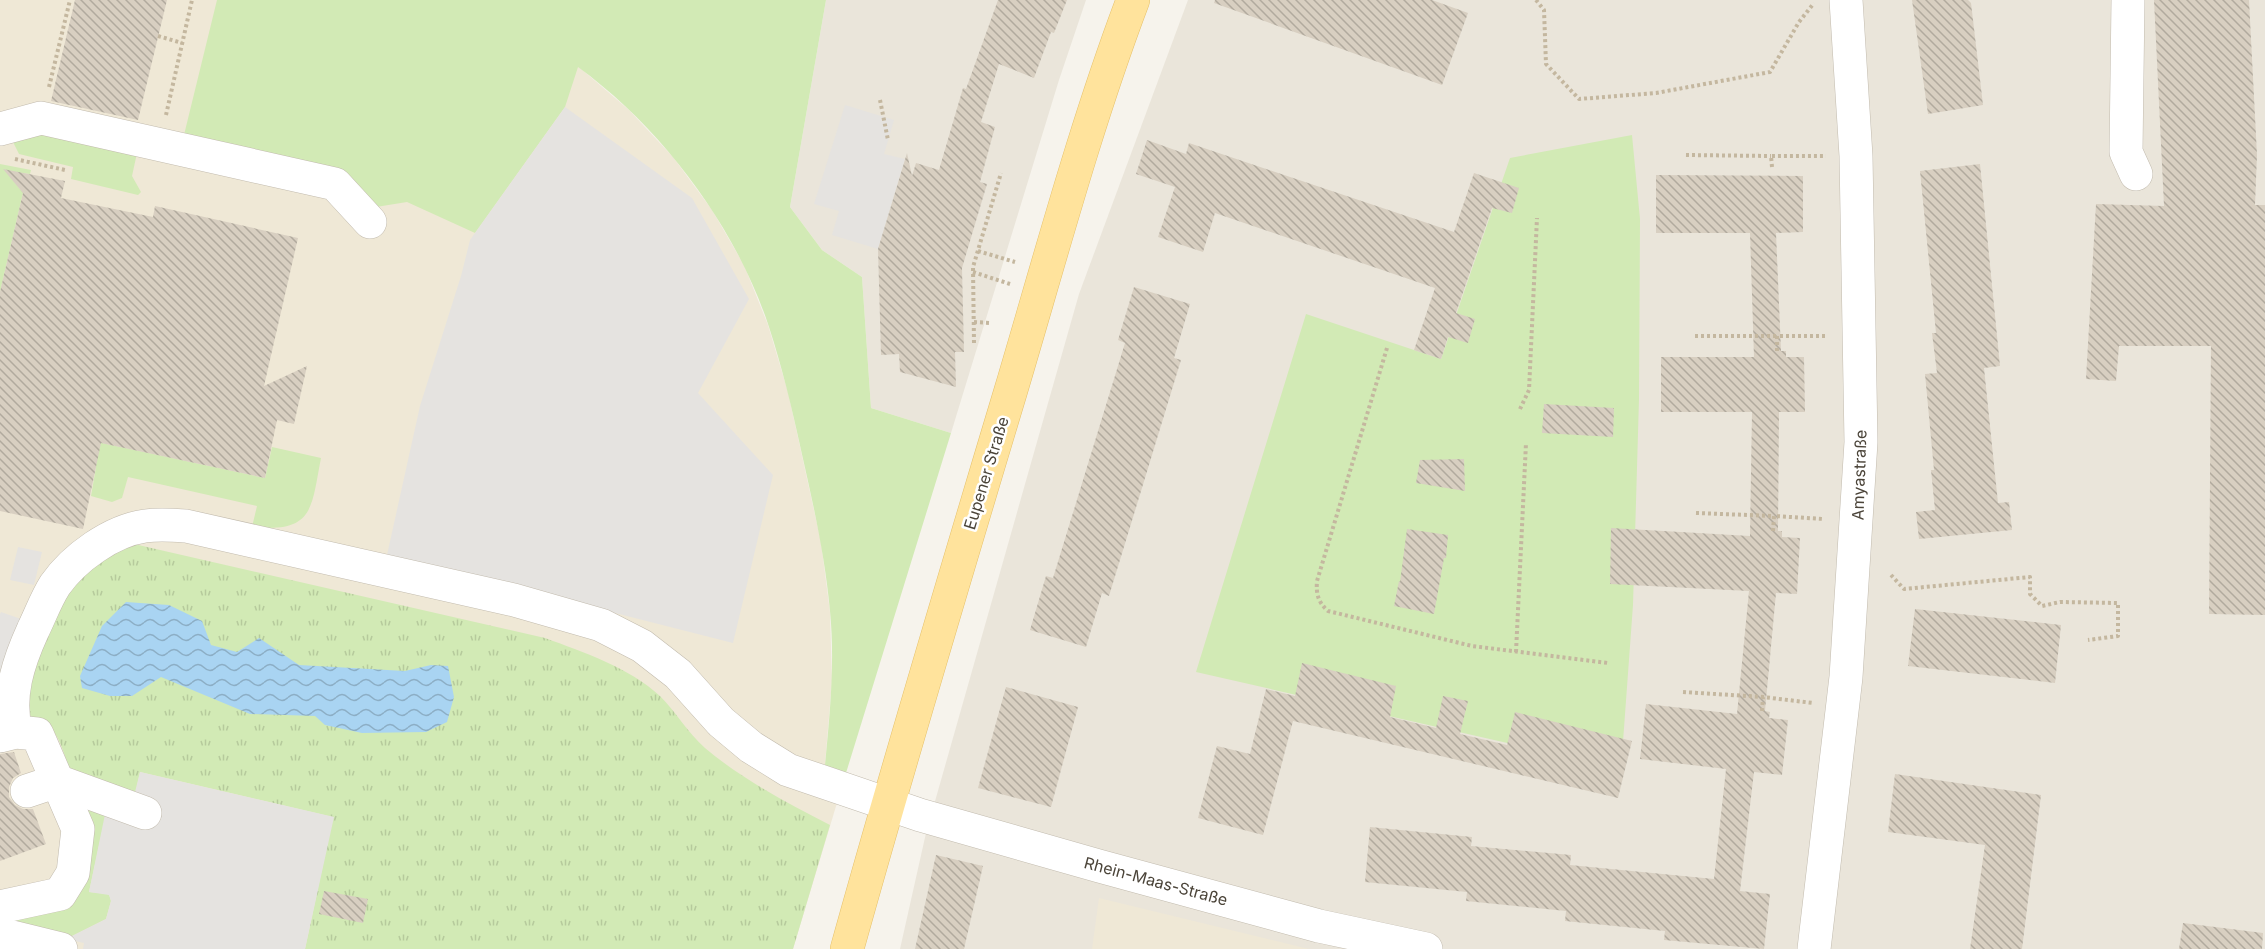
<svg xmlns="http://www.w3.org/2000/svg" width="2265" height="949" font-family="Inter,sans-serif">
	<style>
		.residential { fill: #eae5da }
		.education { fill: #efe8d6 }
		.green { fill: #d2eab5 }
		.park { fill: url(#park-tufts) }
		.parking { fill: #e5e3e0 }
		.water { fill: url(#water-waves) }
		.building { fill: url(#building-back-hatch) }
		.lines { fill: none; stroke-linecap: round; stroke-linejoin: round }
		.minor-casing { stroke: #c2bbae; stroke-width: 34 }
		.major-casing { stroke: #e6c16a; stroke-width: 34 }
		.path { stroke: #c4b79f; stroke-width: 4; stroke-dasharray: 3 3; stroke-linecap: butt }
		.minor { stroke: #fff; stroke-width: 33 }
		.major { stroke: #ffe39c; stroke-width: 33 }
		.labels { text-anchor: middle; stroke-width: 5; stroke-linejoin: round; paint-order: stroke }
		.street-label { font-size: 16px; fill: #4b4439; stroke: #fff }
	</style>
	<defs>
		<pattern id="park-tufts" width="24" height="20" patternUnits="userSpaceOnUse" patternTransform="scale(1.5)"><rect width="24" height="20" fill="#d2eab5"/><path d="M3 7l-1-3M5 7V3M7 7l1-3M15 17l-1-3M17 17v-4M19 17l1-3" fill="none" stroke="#b6ca9c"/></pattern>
		<pattern id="water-waves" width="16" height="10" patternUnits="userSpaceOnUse" patternTransform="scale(1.5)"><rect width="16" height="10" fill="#a9d4f2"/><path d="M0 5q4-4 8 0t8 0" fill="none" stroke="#8caec5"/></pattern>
		<pattern id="building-back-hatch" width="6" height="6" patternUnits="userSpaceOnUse" patternTransform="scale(1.5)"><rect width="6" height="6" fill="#d8cfc1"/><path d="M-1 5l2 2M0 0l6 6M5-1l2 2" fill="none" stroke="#b1aa9e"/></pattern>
	</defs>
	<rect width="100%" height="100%" fill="#f6f3ec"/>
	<g class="residential">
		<polygon points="826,0 1086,0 1059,80 951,433 871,408 862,277 822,250 790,207"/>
		<polygon points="1188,0 2265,0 2265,949 900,949 926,833 1079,294"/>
	</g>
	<g class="education">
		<polygon points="0,0 459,0 579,67 629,110 673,157 712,210 744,265 768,325 788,392 821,542 830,612 832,681 825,764 846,773 793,949 0,949"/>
		<polygon points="1099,898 1309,949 1092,949"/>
	</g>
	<g class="green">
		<path d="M217 0H826L790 207 822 250 862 277 871 408 951 433 846 773 825 765C830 713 835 662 830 611 825 556 813 503 801 450 792 408 782 367 769 327 736 227 663 129 578 67L565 107 475 233 407 202 376 207 183 139Z"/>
		<polygon points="33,132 137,153 132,176 141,192 138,195 71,179 73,167 19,154 11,138"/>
		<polygon points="1632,135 1640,219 1639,399 1633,605 1621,769 1196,672 1306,314 1441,359 1510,158"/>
		<polygon points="0,164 31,170 30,174 22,173 13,180 23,193 0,292"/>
		<path d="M55 433 265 478 272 447 321 458C311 509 314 533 252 527L257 506 128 477 122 498 112 502 91 496 96 467 50 457Z"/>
		<polygon points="81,804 106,813 89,892 109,894 111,901 106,919 66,939 0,924 56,909"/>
	</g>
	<path class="park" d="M134 544 545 638C583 652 630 668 660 696 676 712 688 733 705 748 743 780 786 802 830 825L793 949H305L333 817 140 772 135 796 71 774C66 761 61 738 51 729 43 722 29 720 27 709 24 682 57 607 74 585 89 566 112 555 134 544Z"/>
	<g class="parking">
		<polygon points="845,105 894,120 884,154 905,159 878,249 832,235 839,211 814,204"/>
		<polygon points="565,107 692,198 749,299 698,393 773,475 733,643 387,555 420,406 461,276 470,240"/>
		<polygon points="18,547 42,552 34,585 10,580"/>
		<polygon points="1,612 21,619 0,676 0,614"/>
		<polygon points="140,772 334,817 305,949 83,949 84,943 66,939 106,919 111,901 109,895 89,892 110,790 134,796"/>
	</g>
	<polygon class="water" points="126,602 169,605 202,621 211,645 237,652 259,638 299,665 405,671 431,665 448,666 454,697 447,722 426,732 362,733 325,725 315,716 250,714 161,677 132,696 110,696 82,688 80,676 102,626"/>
	<g class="building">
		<polygon points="75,0 167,0 138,120 51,101"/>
		<polygon points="998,0 1067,0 1054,33 1051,32 1034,78 999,64 981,122 995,127 980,182 987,184 962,268 964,352 955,352 956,387 900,372 899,354 881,355 878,249 907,153 912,176 916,163 939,170 963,88 966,89"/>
		<polygon points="1215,0 1432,0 1468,13 1442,85 1214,3"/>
		<polygon points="1912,0 1968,0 1971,3 1983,105 1928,114"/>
		<polygon points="2154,0 2249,0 2257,155 2255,205 2265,205 2265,615 2209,614 2211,346 2119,346 2116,381 2086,379 2096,204 2164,206"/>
		<polygon points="1147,140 1186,154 1189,143 1454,232 1474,173 1519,188 1512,213 1492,208 1456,313 1475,319 1468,343 1448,337 1441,359 1414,350 1435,288 1215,213 1203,252 1158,237 1175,187 1136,174"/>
		<polygon points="1980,164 2000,366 1984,368 1998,503 2009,502 2012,530 1919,539 1916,512 1935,510 1931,470 1934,470 1925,374 1937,373 1932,333 1936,333 1920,171"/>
		<polygon points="3,169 65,181 61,198 153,217 155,206 298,238 264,386 307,366 294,424 277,420 265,478 101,443 83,529 0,511 0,292 23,193"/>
		<polygon points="1656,175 1803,176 1803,232 1776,233 1781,351 1786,351 1786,357 1804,357 1805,412 1779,412 1778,531 1782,531 1782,537 1800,538 1797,594 1776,593 1765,711 1770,712 1769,718 1788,720 1782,775 1754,772 1740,891 1770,894 1764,949 1664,940 1665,931 1565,921 1566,911 1466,901 1467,892 1365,882 1370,827 1472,837 1471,846 1571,855 1570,865 1714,879 1726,769 1640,759 1646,704 1737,714 1749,591 1610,584 1611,528 1750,536 1752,412 1661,412 1661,357 1754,357 1750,233 1656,233"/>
		<polygon points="1134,287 1190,304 1174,358 1181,360 1109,596 1102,593 1086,647 1030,630 1046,576 1053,578 1125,343 1118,340"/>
		<polygon points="1544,404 1614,408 1613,437 1542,433"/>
		<polygon points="1464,459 1465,491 1416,483 1420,460"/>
		<polygon points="1407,529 1448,535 1446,558 1444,558 1434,614 1394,606 1399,581 1400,582"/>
		<polygon points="1915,609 2061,625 2055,683 1908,666"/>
		<polygon points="1302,663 1396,686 1390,717 1436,728 1443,696 1468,701 1460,734 1507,745 1515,712 1632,741 1618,798 1293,721 1263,835 1198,818 1217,746 1250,754 1266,689 1295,696"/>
		<polygon points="1006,687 1078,707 1051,807 978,788"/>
		<polygon points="14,752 21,773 13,778 9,787 9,797 15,805 23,809 33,809 46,844 0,861 0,754"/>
		<polygon points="1895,774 2041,795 2022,949 1970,949 1985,845 1888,832"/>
		<polygon points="936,855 983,866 964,949 915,949"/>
		<polygon points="324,891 368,899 363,923 319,914"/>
		<polygon points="2183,923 2263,933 2262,949 2179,949"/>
	</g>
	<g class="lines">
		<g class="minor-casing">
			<g id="minor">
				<polyline points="2128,0 2126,152 2136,174"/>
				<polyline points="0,129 41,118 335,184 370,222"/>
				<path d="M16 732C7 696 18 663 33 630 40 616 46 599 55 585 74 558 111 531 145 526 159 524 172 525 186 526L514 600 601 625 642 646 678 674 721 722 751 747 788 770 920 815 1099 866 1319 926 1426 949"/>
				<polyline points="0,736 16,732 37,734 78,829 73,873 60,894 0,907"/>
				<polyline points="27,791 57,781 145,813"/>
				<polyline points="0,934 61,949"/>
				<polyline points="1814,949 1846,677 1861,442 1856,156 1846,0"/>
			</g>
		</g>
		<g class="major-casing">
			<path id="major" d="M847 949C899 762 955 576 1011 390 1050 259 1085 127 1133 0"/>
		</g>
		<g class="path">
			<polyline points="1536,0 1544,10 1546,64 1579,99 1656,93 1770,72 1799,22 1814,3"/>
			<polyline points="158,36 182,43"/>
			<polyline points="49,87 70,0"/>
			<polyline points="880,100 888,140"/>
			<polyline points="166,115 192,0"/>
			<polyline points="1686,155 1771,156"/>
			<polyline points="15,159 65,170"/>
			<polyline points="1772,167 1771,156 1826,156"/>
			<polyline points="978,251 1015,262"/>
			<polyline points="973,272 1010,284"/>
			<polyline points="974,322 991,323"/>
			<polyline points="1695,336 1777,336"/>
			<polyline points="974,343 973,267 1001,173"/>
			<path d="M1387 348 1317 581C1316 594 1318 602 1328 611L1472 646 1608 663"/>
			<polyline points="1777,351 1777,336 1827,336"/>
			<polyline points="1520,409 1529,390 1537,218"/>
			<polyline points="1696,513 1774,516"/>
			<polyline points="1773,531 1774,516 1824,519"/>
			<polyline points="1891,575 1904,589 2030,577 2030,594 2042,606 2060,602 2118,603 2118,636 2088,640"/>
			<polyline points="1516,652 1526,443"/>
			<polyline points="1683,692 1763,697"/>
			<polyline points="1762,711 1763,697 1813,703"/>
		</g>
		<use href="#minor" class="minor"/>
		<use href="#major" class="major"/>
	</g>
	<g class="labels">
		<g class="street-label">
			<text transform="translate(986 473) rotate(-73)" y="6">Eupener Straße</text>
			<text transform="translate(1859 475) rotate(-88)" y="6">Amyastraße</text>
			<text transform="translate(1156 881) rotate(15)" y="6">Rhein-Maas-Straße</text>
		</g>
	</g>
</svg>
